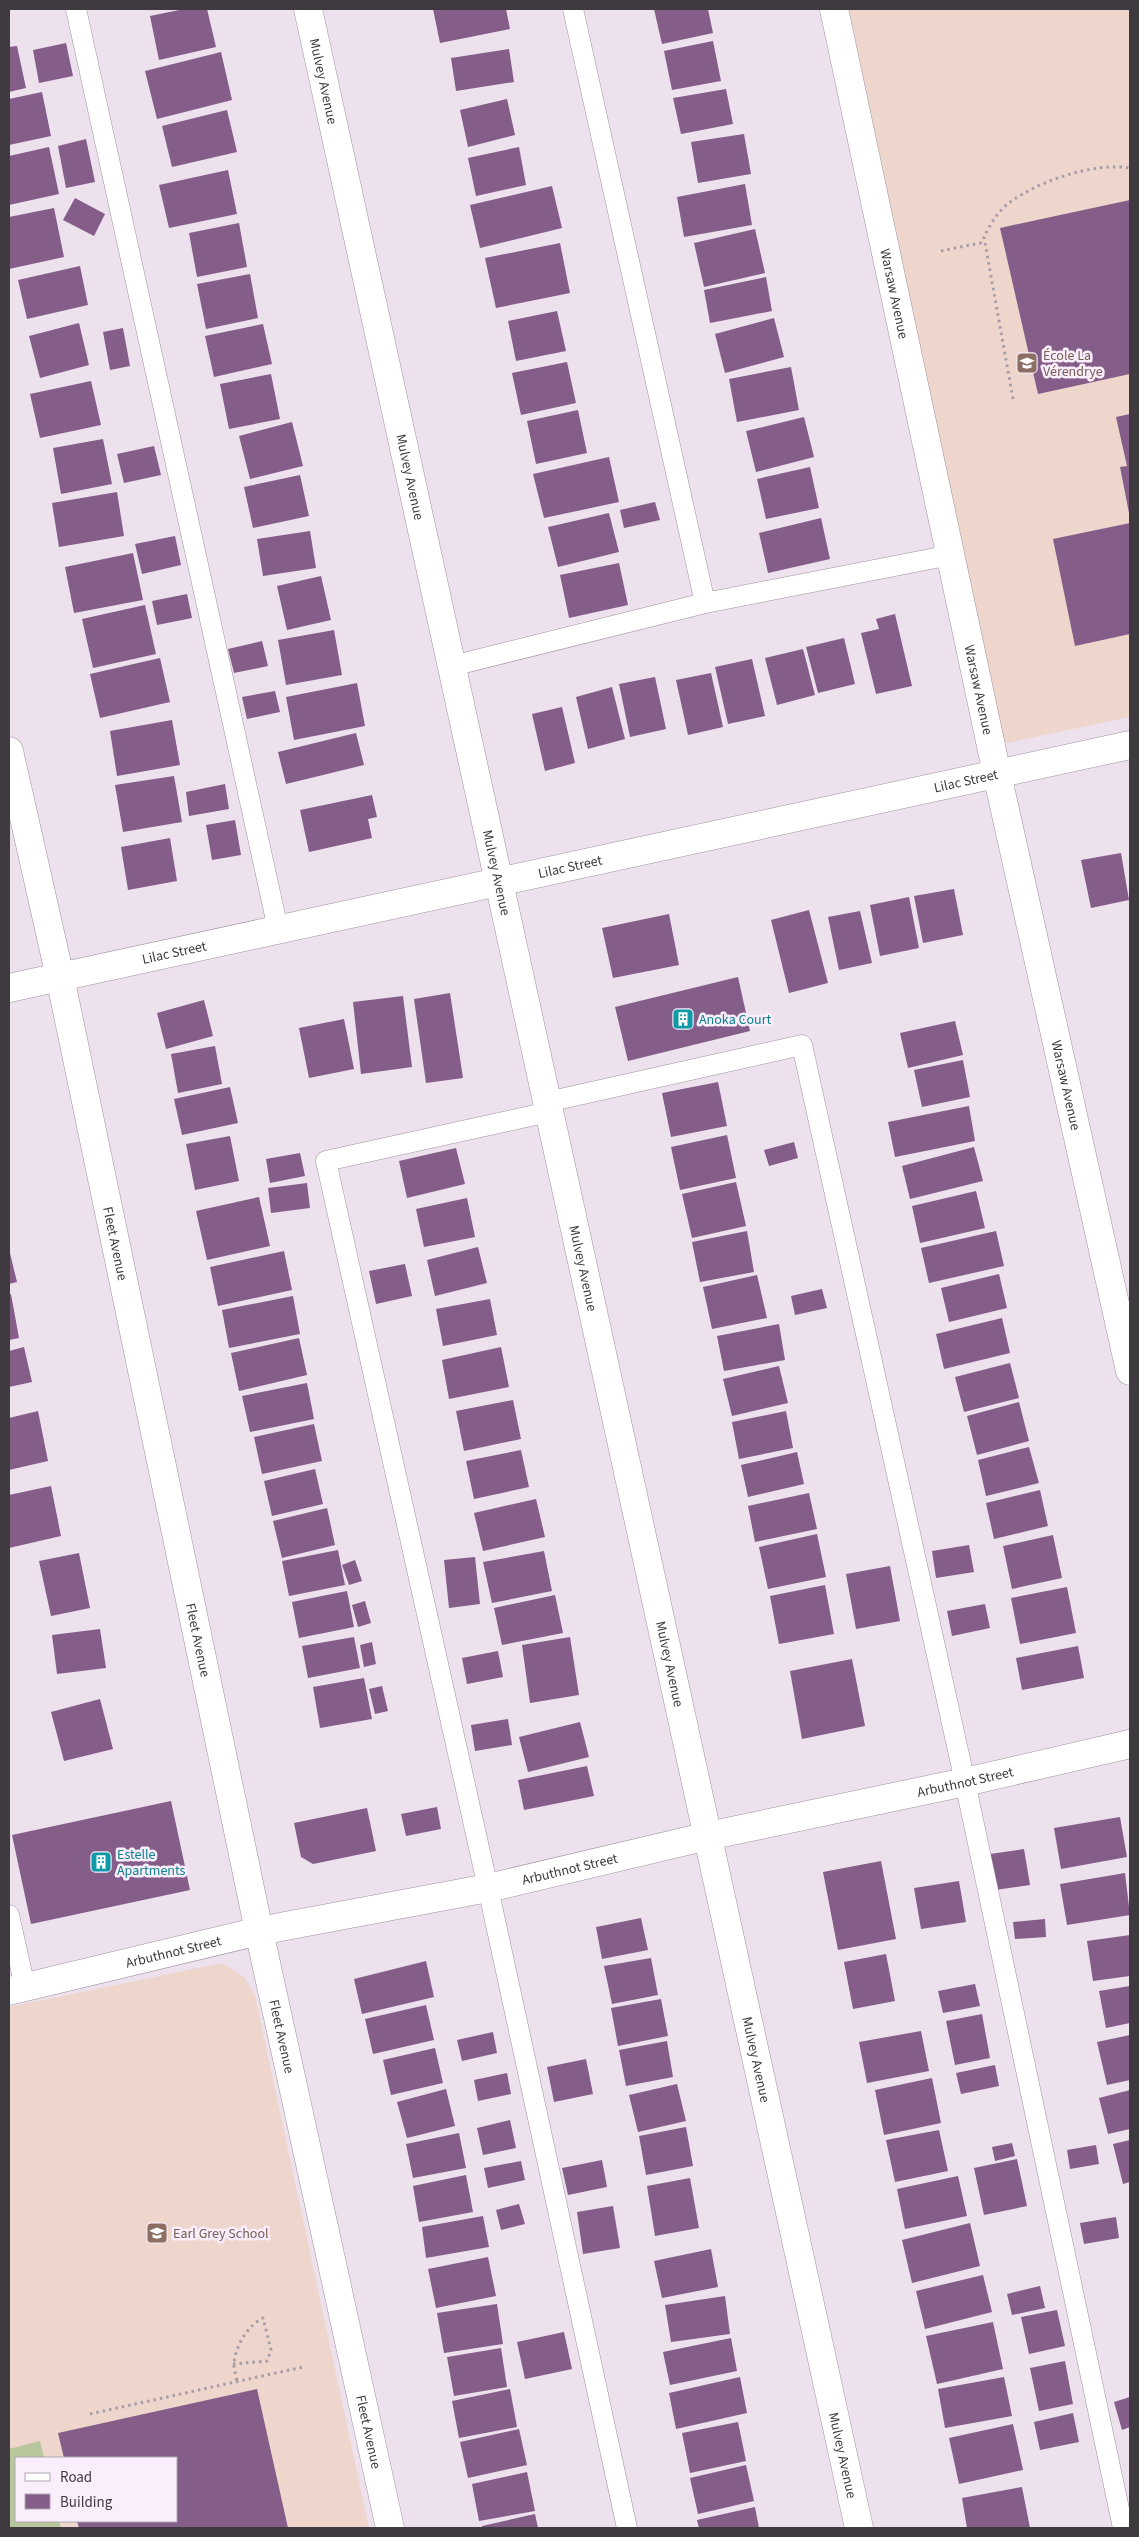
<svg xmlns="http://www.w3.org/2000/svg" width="1139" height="2537" font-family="'Source Sans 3',sans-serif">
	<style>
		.education { fill: #eed6cc; fill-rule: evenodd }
		.green { fill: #b8c69b }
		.building { fill: #845d89 }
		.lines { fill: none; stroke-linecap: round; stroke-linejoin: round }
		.lane-casing { stroke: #9e939f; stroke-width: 21 }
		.street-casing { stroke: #9e939f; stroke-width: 29 }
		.secondary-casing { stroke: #9e939f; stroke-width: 29 }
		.path { stroke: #a69da7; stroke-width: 3; stroke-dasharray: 2.5 4; stroke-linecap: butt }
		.lane { stroke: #fff; stroke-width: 20 }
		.street { stroke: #fff; stroke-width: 28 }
		.secondary { stroke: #fff; stroke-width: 28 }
		.labels { text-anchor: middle; stroke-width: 5; stroke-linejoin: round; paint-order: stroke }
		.street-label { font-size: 14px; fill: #3f3a40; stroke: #faeefc }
		.education-label { font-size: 14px; fill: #785e54; stroke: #faeefc; text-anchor: start }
		.culture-label { font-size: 14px; fill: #0d838f; stroke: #faeefc; text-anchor: start }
	</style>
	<rect width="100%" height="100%" fill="#ede1ee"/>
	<g class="education">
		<polygon points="849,9 1130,9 1130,717 1002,744"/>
		<path d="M222 1963 245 1978 255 1995 369 2528H9V2007ZM16 2458H176V2521H16Z"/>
	</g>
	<polygon class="green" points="40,2441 44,2458 16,2458 16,2521 59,2521 61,2528 9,2528 9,2449"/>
	<g class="building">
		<polygon points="184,9 207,9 216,47 159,60 150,16"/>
		<polygon points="433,9 506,9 510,29 440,43"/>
		<polygon points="654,9 708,9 713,33 662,44"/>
		<polygon points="713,41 721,81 672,90 664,51"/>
		<polygon points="66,43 73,76 39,83 33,50"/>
		<polygon points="17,46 26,88 9,92 9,47"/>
		<polygon points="509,49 514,82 456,91 451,58"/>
		<polygon points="221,52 232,100 157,119 145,71"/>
		<polygon points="726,89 733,124 681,134 673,98"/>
		<polygon points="42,92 51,136 9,145 9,99"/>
		<polygon points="507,99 515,135 468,147 460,110"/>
		<polygon points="227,110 237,152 172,167 162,126"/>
		<polygon points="744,134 751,174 698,183 691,142"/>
		<polygon points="86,139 95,182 66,188 58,146"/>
		<polygon points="49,147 59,194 9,205 9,156"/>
		<polygon points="519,147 526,185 476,196 468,158"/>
		<polygon points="228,170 237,214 169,228 159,185"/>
		<polygon points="745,184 752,225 684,237 677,197"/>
		<polygon points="552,186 562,228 480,248 470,205"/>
		<polygon points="75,198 105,214 94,236 63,220"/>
		<polygon points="1130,200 1130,374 1038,394 1000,228"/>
		<polygon points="54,208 64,257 9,269 9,217"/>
		<polygon points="239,223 247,267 197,277 189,233"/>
		<polygon points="755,229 765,273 704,287 694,243"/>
		<polygon points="560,243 570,293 496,308 485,258"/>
		<polygon points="80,266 88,305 27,319 18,280"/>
		<polygon points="250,274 258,318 206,329 197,284"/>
		<polygon points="766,277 772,311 710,323 704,290"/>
		<polygon points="557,311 566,351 516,361 508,321"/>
		<polygon points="774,318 784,357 725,373 715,334"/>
		<polygon points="79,323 89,365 40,378 29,336"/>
		<polygon points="263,324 272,364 214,377 205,336"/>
		<polygon points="123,328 130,366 110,370 103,332"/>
		<polygon points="567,362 576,403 521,415 512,373"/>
		<polygon points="791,367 799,410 737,422 729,379"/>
		<polygon points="271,374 280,419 229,429 220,384"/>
		<polygon points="91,381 101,425 40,438 30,394"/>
		<polygon points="578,410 587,453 536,464 527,421"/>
		<polygon points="1130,414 1130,512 1129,513 1120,467 1127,466 1116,417"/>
		<polygon points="804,417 814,457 756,472 746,431"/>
		<polygon points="292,422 303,466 250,479 239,436"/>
		<polygon points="103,439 112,484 61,494 53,448"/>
		<polygon points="154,446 161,475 124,483 117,454"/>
		<polygon points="609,457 619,502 544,518 533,474"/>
		<polygon points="810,467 819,508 766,519 757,479"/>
		<polygon points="300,475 309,516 253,528 244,487"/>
		<polygon points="117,492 124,536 59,547 52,503"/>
		<polygon points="655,502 660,520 624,528 620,510"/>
		<polygon points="609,513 619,552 558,567 548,527"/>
		<polygon points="821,518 830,559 768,573 759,533"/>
		<polygon points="1130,523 1130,634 1075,646 1053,539"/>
		<polygon points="310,531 316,568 263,576 257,539"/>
		<polygon points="175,536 181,565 142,574 135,544"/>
		<polygon points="133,553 143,600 74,613 65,567"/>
		<polygon points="619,563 628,605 569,618 560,575"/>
		<polygon points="321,576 331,620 287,630 277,586"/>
		<polygon points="187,594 192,618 157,625 152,601"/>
		<polygon points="145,605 156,654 93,668 82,619"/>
		<polygon points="895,614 912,686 876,694 861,633 879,629 876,619"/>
		<polygon points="334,630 342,675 286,685 278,640"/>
		<polygon points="844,638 855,684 818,693 806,647"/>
		<polygon points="262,641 268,666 234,673 228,649"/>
		<polygon points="803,649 815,695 777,705 765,658"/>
		<polygon points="160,658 170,702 100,718 90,674"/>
		<polygon points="752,659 765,716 728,724 715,667"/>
		<polygon points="711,673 723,727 688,735 676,680"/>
		<polygon points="655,677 666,729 630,737 619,684"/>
		<polygon points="357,683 365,726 294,740 286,697"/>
		<polygon points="612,687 625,739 588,749 576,697"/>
		<polygon points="275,691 280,712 247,719 242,697"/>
		<polygon points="562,707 575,763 545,771 532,714"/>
		<polygon points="172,720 180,765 117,776 110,731"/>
		<polygon points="356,733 364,765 286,784 278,752"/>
		<polygon points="174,776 182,822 123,832 115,785"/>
		<polygon points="225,784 229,809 189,816 186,792"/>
		<polygon points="372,795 377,817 368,819 372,838 309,852 300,810"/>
		<polygon points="235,820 241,855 212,860 206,825"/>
		<polygon points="170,838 177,881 128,890 121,847"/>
		<polygon points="1121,853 1129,900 1091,908 1081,860"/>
		<polygon points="954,889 963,935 923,943 914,896"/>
		<polygon points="909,897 919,948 880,956 870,905"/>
		<polygon points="809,910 828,983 789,993 771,920"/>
		<polygon points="860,911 872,963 839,970 828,917"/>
		<polygon points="669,914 679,965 613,978 602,928"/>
		<polygon points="738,977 750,1031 628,1061 615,1007"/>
		<polygon points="450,993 463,1078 426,1083 414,999"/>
		<polygon points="403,996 412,1067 361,1074 353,1002"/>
		<polygon points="204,1000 213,1036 166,1049 157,1013"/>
		<polygon points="344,1019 354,1069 309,1078 299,1028"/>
		<polygon points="955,1021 963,1055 908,1068 900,1033"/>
		<polygon points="215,1046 222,1084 178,1093 171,1054"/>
		<polygon points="963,1060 970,1097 922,1107 914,1070"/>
		<polygon points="718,1082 727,1126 671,1137 662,1093"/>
		<polygon points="230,1087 238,1123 182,1135 174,1099"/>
		<polygon points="969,1106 975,1141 895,1157 888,1122"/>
		<polygon points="727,1135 736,1178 680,1190 671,1147"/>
		<polygon points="230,1136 239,1181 195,1190 186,1144"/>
		<polygon points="794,1142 798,1158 769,1166 764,1150"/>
		<polygon points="974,1147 983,1181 910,1199 902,1166"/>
		<polygon points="456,1148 465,1184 407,1198 399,1161"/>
		<polygon points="300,1153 305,1176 270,1183 266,1159"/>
		<polygon points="736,1182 746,1226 692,1238 682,1194"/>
		<polygon points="307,1183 310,1208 271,1213 268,1188"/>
		<polygon points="976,1191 985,1228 920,1243 912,1206"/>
		<polygon points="259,1197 270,1246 207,1260 196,1211"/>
		<polygon points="467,1198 475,1237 424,1247 416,1209"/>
		<polygon points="747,1231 754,1272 700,1282 692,1242"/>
		<polygon points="996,1231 1004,1266 929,1283 921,1248"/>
		<polygon points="478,1247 487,1283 435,1296 427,1260"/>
		<polygon points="9,1249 17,1282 9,1284"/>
		<polygon points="284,1251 292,1290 218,1306 210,1267"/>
		<polygon points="405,1264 412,1296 376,1304 369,1271"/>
		<polygon points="999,1274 1007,1308 949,1322 941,1288"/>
		<polygon points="757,1275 767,1318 712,1329 703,1287"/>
		<polygon points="822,1289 827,1308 795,1315 791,1296"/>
		<polygon points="11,1294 19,1338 9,1340 9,1295"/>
		<polygon points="293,1296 300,1334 229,1348 222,1310"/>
		<polygon points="490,1299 497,1335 443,1346 436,1309"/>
		<polygon points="1002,1318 1010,1353 944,1369 936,1334"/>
		<polygon points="779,1324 785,1360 724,1371 717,1336"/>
		<polygon points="299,1338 307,1375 239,1391 231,1353"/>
		<polygon points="24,1347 32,1382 9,1387 9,1351"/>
		<polygon points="501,1347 509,1387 449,1399 442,1360"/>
		<polygon points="1010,1363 1019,1398 964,1412 955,1377"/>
		<polygon points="779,1366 788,1403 732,1416 723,1379"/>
		<polygon points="307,1383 314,1419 250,1432 242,1396"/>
		<polygon points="513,1400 521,1439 464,1451 456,1411"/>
		<polygon points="1019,1402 1029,1441 977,1455 967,1416"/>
		<polygon points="38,1411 48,1461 9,1470 9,1418"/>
		<polygon points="786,1411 793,1448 739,1459 732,1422"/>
		<polygon points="314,1424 322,1461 262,1474 254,1437"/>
		<polygon points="1029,1447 1039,1483 986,1496 978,1460"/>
		<polygon points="521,1450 529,1487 474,1499 466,1461"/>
		<polygon points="797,1452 804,1484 748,1497 741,1465"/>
		<polygon points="315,1469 323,1504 272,1516 264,1481"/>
		<polygon points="51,1486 61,1536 9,1548 9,1495"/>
		<polygon points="1040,1490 1048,1526 994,1539 986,1503"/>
		<polygon points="809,1493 817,1529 755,1542 748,1506"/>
		<polygon points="536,1499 545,1537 483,1551 474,1513"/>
		<polygon points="327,1508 335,1545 282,1558 273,1521"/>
		<polygon points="817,1534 826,1577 768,1589 759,1547"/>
		<polygon points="1053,1535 1062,1578 1012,1589 1003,1546"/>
		<polygon points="969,1545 974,1572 936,1578 932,1551"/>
		<polygon points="338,1550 345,1585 289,1596 282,1561"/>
		<polygon points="544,1551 552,1591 492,1603 483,1562"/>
		<polygon points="79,1553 90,1608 51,1616 39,1561"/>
		<polygon points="475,1557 480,1604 449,1608 444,1560"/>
		<polygon points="355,1560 362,1581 349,1585 342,1565"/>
		<polygon points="890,1566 900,1621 856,1629 846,1574"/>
		<polygon points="825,1585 834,1634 779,1644 770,1596"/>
		<polygon points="1067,1587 1076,1633 1020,1644 1011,1598"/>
		<polygon points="347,1591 354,1627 299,1638 292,1602"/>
		<polygon points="555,1595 563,1633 502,1645 494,1608"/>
		<polygon points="365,1601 371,1623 358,1627 352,1605"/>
		<polygon points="985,1604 990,1628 952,1636 947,1611"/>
		<polygon points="100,1629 106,1668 57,1674 52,1635"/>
		<polygon points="354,1637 360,1668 308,1678 302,1646"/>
		<polygon points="570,1637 579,1695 530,1703 522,1645"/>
		<polygon points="372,1642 376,1664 364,1667 360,1645"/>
		<polygon points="1078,1646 1084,1678 1022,1690 1016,1658"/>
		<polygon points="498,1651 503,1677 467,1684 462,1658"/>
		<polygon points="852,1659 865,1726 802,1739 790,1671"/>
		<polygon points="364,1678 372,1719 320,1728 313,1687"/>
		<polygon points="382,1686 388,1711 375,1714 369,1689"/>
		<polygon points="100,1699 113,1749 64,1761 51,1712"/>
		<polygon points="508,1719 512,1745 475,1751 471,1725"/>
		<polygon points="580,1722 589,1757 528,1772 519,1737"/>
		<polygon points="587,1766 594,1796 524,1810 518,1780"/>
		<polygon points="171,1801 190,1890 31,1924 12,1835"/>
		<polygon points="437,1807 441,1829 406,1836 401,1814"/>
		<polygon points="367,1808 376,1851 313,1864 301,1857 294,1823"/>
		<polygon points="1120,1817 1127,1857 1061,1869 1054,1828"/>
		<polygon points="1024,1849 1030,1885 995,1890 990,1854"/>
		<polygon points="881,1861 896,1939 838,1950 823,1872"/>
		<polygon points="1125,1873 1130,1915 1067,1925 1060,1884"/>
		<polygon points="959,1881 966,1922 921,1929 914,1888"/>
		<polygon points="641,1918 648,1950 602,1959 596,1927"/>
		<polygon points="1045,1919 1046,1937 1015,1939 1013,1922"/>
		<polygon points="1130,1935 1130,1976 1093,1981 1087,1941"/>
		<polygon points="886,1954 895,2001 853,2009 844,1962"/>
		<polygon points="651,1958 658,1995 612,2004 604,1966"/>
		<polygon points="426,1961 434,1997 362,2014 354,1979"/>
		<polygon points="975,1984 980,2006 943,2013 938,1991"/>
		<polygon points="1130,1986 1130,2023 1106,2028 1099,1991"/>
		<polygon points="661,1999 668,2036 618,2046 611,2008"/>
		<polygon points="426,2005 434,2040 373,2054 365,2019"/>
		<polygon points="982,2014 990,2058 955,2065 946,2021"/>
		<polygon points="921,2031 929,2071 867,2083 859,2042"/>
		<polygon points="493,2032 497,2053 462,2061 457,2040"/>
		<polygon points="1130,2035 1130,2080 1107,2085 1097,2042"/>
		<polygon points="667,2041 673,2077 626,2086 619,2050"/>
		<polygon points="435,2048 443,2083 391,2095 383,2060"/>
		<polygon points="586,2059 593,2094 554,2102 547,2067"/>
		<polygon points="995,2065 999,2086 961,2094 956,2073"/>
		<polygon points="507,2073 511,2094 478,2101 474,2080"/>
		<polygon points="932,2078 941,2123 884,2135 875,2090"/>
		<polygon points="677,2084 686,2121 638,2132 629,2095"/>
		<polygon points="446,2089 455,2126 407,2138 397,2102"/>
		<polygon points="1130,2090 1130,2129 1108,2134 1099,2098"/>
		<polygon points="510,2120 516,2148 483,2155 477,2128"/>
		<polygon points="686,2127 693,2166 646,2175 639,2136"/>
		<polygon points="939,2130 948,2171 895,2182 886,2140"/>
		<polygon points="459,2133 466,2168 413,2178 406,2144"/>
		<polygon points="1130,2140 1130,2182 1123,2184 1113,2144"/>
		<polygon points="1012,2143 1015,2156 995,2161 992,2147"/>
		<polygon points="1096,2145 1099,2164 1070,2169 1067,2150"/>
		<polygon points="1017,2159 1027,2206 984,2215 974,2168"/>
		<polygon points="602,2160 607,2187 568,2195 562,2168"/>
		<polygon points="521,2161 525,2180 488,2188 484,2168"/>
		<polygon points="466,2175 473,2212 419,2222 413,2186"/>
		<polygon points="958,2176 967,2216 905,2229 897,2189"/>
		<polygon points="690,2178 699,2228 655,2236 647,2186"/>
		<polygon points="519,2204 525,2224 501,2230 496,2210"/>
		<polygon points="613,2206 620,2248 583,2254 577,2212"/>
		<polygon points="483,2216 489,2247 426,2258 422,2227"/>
		<polygon points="1116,2217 1119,2238 1084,2244 1080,2223"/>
		<polygon points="970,2223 980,2266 912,2283 902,2240"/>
		<polygon points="711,2249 718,2287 662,2298 654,2261"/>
		<polygon points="488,2257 496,2296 436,2308 428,2269"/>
		<polygon points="983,2275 992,2312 925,2329 916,2291"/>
		<polygon points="1040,2286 1045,2308 1012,2315 1007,2294"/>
		<polygon points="725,2296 730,2334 671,2342 665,2305"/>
		<polygon points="497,2304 503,2344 444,2353 437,2313"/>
		<polygon points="1057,2310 1065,2346 1029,2354 1021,2317"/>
		<polygon points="993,2322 1003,2369 937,2384 926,2336"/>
		<polygon points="564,2332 572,2369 525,2379 517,2342"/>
		<polygon points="731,2338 737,2371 670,2385 663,2352"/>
		<polygon points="501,2348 507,2387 454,2396 447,2357"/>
		<polygon points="1065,2361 1073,2404 1039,2411 1030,2368"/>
		<polygon points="740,2377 747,2413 676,2429 669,2393"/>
		<polygon points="1004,2377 1012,2416 945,2428 938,2389"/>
		<polygon points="257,2389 288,2528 79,2528 77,2521 176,2521 176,2458 64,2458 58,2433"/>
		<polygon points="510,2389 517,2427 459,2438 452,2401"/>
		<polygon points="1130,2397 1130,2427 1122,2430 1114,2402"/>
		<polygon points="1073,2413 1079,2442 1040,2450 1034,2422"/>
		<polygon points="738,2422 746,2461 690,2473 682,2433"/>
		<polygon points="1013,2424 1023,2470 959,2484 949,2438"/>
		<polygon points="519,2429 527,2465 468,2478 460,2442"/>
		<polygon points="746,2465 754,2501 698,2514 690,2478"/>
		<polygon points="527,2472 535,2511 479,2521 472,2484"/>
		<polygon points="1022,2487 1030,2528 967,2528 962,2498"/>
		<polygon points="755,2507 759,2528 699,2528 697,2520"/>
		<polygon points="535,2514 538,2528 482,2528 482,2526"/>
	</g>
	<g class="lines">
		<g class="lane-casing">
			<g id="lane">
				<polyline points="76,9 278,929"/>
				<polyline points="573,9 705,603 951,555"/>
				<polyline points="452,666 705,603"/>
				<polyline points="547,1102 802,1045 965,1782 1123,2528"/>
				<polyline points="549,1112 326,1161 488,1888 627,2528"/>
				<polyline points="9,1915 25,1987"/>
			</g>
		</g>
		<g class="street-casing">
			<g id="street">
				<path id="s1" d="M308 9 859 2528"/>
				<path id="s2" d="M834 9 997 774 1130 1371"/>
				<path id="s3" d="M9 751 60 977 259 1931 390 2528"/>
				<path id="s4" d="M9 1991 259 1931 488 1888 708 1836 965 1782 1130 1744"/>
			</g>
		</g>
		<g class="secondary-casing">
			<g id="secondary">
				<path id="s5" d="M9 988 1130 745"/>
			</g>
		</g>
		<g class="path">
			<polyline points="941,251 985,242"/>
			<path d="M1013 399 984 237C990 225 998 211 1009 203 1038 181 1094 162 1130 168"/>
			<path d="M233 2364 267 2361 271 2350 263 2318C248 2325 234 2348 234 2365 234 2370 236 2376 237 2382"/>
			<polyline points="90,2414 303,2367"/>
		</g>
		<use href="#lane" class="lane"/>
		<use href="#street" class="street"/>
		<use href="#secondary" class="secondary"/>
	</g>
	<defs>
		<g id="school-square" transform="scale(1.125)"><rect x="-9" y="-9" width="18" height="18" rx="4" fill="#8d6e63" stroke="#faeefc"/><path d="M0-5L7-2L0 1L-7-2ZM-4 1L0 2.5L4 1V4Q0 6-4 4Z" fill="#fff"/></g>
		<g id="building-square" transform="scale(1.125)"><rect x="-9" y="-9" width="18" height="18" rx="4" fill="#0f9aa8" stroke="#faeefc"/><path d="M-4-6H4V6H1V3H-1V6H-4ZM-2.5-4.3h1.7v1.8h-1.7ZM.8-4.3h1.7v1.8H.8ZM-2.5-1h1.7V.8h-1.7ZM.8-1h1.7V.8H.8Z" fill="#fff"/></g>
	</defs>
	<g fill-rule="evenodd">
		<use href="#school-square" x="1027" y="363"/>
		<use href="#building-square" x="683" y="1019"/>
		<use href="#building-square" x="101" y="1862"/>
		<use href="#school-square" x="157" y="2233"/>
	</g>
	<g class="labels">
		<g class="street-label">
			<text dy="5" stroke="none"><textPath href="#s1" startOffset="74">Mulvey Avenue</textPath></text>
			<text dy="5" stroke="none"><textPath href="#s2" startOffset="291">Warsaw Avenue</textPath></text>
			<text dy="5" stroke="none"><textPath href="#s1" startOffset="479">Mulvey Avenue</textPath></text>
			<text dy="5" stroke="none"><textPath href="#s2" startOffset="696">Warsaw Avenue</textPath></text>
			<text dy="5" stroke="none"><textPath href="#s5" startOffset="979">Lilac Street</textPath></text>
			<text dy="5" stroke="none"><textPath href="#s5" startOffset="574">Lilac Street</textPath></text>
			<text dy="5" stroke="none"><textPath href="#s1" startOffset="884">Mulvey Avenue</textPath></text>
			<text dy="5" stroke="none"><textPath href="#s5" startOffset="169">Lilac Street</textPath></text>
			<text dy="5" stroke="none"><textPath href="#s2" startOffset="1101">Warsaw Avenue</textPath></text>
			<text dy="5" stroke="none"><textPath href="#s3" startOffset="504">Fleet Avenue</textPath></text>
			<text dy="5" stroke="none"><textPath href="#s1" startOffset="1289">Mulvey Avenue</textPath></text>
			<text dy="5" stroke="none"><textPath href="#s3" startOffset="909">Fleet Avenue</textPath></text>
			<text dy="5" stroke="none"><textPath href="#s1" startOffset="1694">Mulvey Avenue</textPath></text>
			<text dy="5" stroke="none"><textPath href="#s4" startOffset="979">Arbuthnot Street</textPath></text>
			<text dy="5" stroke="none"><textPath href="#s4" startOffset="574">Arbuthnot Street</textPath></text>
			<text dy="5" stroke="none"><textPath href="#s4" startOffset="169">Arbuthnot Street</textPath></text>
			<text dy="5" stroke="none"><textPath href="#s3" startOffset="1314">Fleet Avenue</textPath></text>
			<text dy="5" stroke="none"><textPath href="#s1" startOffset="2099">Mulvey Avenue</textPath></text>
			<text dy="5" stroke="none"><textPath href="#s3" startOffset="1719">Fleet Avenue</textPath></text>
			<text dy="5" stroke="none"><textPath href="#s1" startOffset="2504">Mulvey Avenue</textPath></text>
		</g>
		<g class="education-label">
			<text x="1043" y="360">École La<tspan x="1043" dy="16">Vérendrye</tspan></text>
			<text x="173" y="2238">Earl Grey School</text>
		</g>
		<g class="culture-label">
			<text x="699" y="1024">Anoka Court</text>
			<text x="117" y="1859">Estelle<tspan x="117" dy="16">Apartments</tspan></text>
		</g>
	</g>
	<rect width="1139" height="2537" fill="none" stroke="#3f3a40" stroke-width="20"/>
	<rect x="15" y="2457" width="162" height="65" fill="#faeefc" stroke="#afa6b1"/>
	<rect x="25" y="2473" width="25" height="8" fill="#ffffff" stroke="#afa6b1"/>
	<text x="60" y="2482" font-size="15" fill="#3f3a40">Road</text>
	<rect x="25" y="2494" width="25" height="15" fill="#845d89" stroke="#afa6b1"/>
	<text x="60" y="2507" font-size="15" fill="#3f3a40">Building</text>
</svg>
